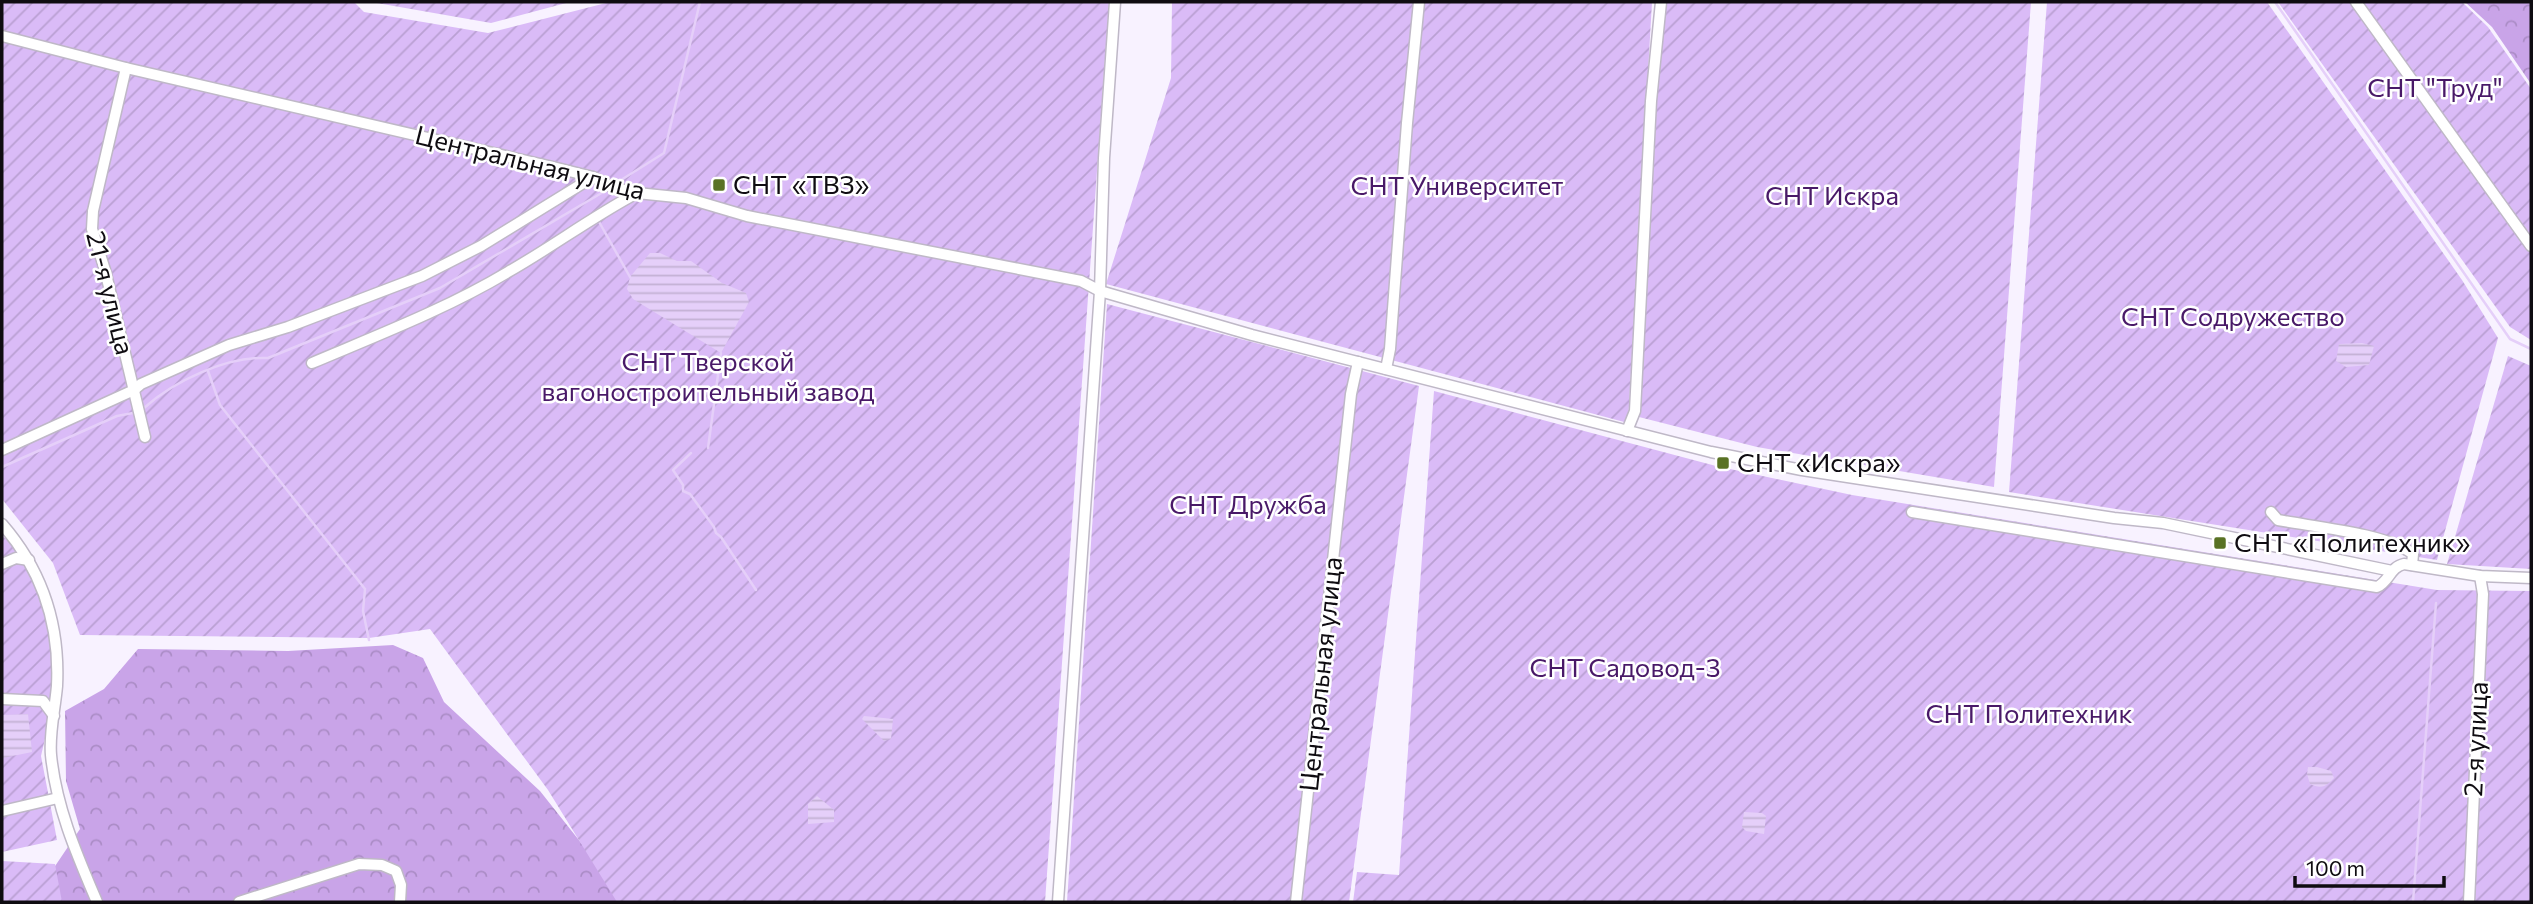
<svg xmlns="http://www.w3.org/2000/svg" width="2533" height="904" font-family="Commissioner,sans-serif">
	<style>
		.forest { fill: url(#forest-crowns) }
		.garden { fill: url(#garden-furrows) }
		.water { fill: url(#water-rules) }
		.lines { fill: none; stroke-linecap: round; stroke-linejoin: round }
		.stream { stroke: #e5cff9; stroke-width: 2.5 }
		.minor-casing { stroke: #bfb8c7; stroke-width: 13 }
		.minor { stroke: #fff; stroke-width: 10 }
		.poi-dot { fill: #597224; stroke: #fff; stroke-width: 2.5 }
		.labels { text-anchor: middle; stroke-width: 5; stroke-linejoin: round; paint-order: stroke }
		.park-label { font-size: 26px; fill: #491968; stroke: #fff }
		.street-label { font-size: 26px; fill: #0f0c11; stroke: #fff }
		.poi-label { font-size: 26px; fill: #0f0c11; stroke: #fff; text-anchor: start }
	</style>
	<defs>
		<pattern id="forest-crowns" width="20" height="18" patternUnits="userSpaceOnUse" patternTransform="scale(1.75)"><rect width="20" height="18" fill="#c9a4e8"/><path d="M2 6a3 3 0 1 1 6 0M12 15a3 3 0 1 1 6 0" fill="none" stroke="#ab8cc6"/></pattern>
		<pattern id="garden-furrows" width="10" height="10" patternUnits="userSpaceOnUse" patternTransform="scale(1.75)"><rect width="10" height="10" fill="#dabbf7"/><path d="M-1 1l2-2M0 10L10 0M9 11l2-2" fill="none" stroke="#baa0d3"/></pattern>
		<pattern id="water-rules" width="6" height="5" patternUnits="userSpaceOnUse" patternTransform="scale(1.75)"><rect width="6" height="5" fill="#e5cff9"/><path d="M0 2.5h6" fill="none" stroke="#c3b1d4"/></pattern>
	</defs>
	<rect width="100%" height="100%" fill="#f8f2ff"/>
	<g class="forest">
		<polygon points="2465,2 2531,2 2531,84 2492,27"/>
		<polygon points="393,645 423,658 444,702 540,791 620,892 625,902 58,902 45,881 80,829 66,781 65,711 104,689 138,649 288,651"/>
	</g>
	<g class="garden">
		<polygon points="2,2 354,2 364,12 488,33 610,2 1109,2 1045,902 617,902 548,790 430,629 369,638 80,635 53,563 2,499"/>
		<polygon points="371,2 570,2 491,23"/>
		<polygon points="1172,2 1652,2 1628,423 1106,284 1171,78"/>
		<polygon points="1657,2 2031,2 1994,487 1757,447 1639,417"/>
		<polygon points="2047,2 2267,2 2462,280 2498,338 2437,560 2009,492"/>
		<polygon points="2278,2 2462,2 2488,27 2531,89 2531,340 2510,327"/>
		<polygon points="1107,304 1419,386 1349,902 1067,902"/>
		<polygon points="2508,356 2531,366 2531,569 2447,564"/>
		<polygon points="1434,391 1716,466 1852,495 2437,590 2531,591 2531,902 1353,902 1357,872 1399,875"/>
		<polygon points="2,535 35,569 47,606 56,691 41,756 57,840 2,852"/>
		<polygon points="2,861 55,864 62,902 2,902"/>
	</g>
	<g class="water">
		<polygon points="650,253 660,253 677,261 691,261 722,283 746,293 749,302 721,353 633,299 627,289 630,277"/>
		<polygon points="2362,343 2374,346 2369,365 2346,367 2336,361 2339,344"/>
		<polygon points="28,714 32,752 3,758 2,715"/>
		<polygon points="864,716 893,719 891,739 884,741 862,719"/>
		<path d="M2308 767H2317L2331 771 2334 778C2326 787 2321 789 2310 784L2307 774Z"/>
		<polygon points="817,796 834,810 834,822 808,824 808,804"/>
		<polygon points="1744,812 1762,813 1766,816 1764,834 1746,831 1742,827"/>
	</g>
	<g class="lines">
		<g class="stream">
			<polyline points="581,2 582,2"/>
			<polyline points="2275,2 2510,339 2531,349"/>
			<polyline points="621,180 664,153 700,2"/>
			<polyline points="598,220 630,277"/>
			<polyline points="208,371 220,405 365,589 363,611 369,640"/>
			<path d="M144 408C174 381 227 356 268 358L440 288 605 191"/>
			<polyline points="708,448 721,353"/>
			<polyline points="691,453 673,470 683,485 683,491 690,494 714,527 716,533 721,537 756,590"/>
			<polyline points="2,467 117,416 133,413"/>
			<polyline points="2413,902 2436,603"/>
		</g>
		<g class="minor-casing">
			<g id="minor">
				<polyline points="2356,2 2531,246"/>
				<polyline points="2,36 126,68 553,167 593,177 612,187 637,193 686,198 747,216 1081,281 1100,291 1252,335 1711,452 1802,470 2114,518 2163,523 2392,571"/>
				<polyline points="126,68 93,211 92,229 105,270 145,437"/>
				<path d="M312 363C378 335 446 309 508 272 552 247 592 217 637 193"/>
				<polyline points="1386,369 1390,349 1407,123 1419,2"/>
				<polyline points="1627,431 1635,411 1651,101 1661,2"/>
				<polyline points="2,450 134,390 141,384 229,345 288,327 422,276 481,246 593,177"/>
				<path d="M1912 512 2377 587C2389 582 2390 567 2404 564L2480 576 2531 578"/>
				<path d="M2271 512 2278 520C2314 527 2385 533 2413 554L2412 565"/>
				<path d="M2 524C42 570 60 625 57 686 55 709 49 733 51 755 56 807 77 855 97 902"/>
				<polyline points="2,564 16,558 29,560"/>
				<polyline points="2,699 43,701 54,716"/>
				<polyline points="2,811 58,798"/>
				<polyline points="239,902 359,864 382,865 396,871 401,885 400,902"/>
				<polyline points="1058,902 1100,291 1104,158 1115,2"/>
				<polyline points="1296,902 1351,394 1358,362"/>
				<polyline points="2469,902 2483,594 2480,576"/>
			</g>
		</g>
		<use href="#minor" class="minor"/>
	</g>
	<g class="poi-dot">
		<rect x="712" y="178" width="14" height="14" rx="3.5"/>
		<rect x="1716" y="456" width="14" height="14" rx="3.5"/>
		<rect x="2213" y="536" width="14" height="14" rx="3.5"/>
	</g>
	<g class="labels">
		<g class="park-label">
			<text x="2435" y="97">СНТ "Труд"</text>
			<text x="1457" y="195">СНТ Университет</text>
			<text x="1832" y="205">СНТ Искра</text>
			<text x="2233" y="326">СНТ Содружество</text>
			<text x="708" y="371">СНТ Тверской<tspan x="708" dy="30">вагоностроительный завод</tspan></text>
			<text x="1248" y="514">СНТ Дружба</text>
			<text x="1625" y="677">СНТ Садовод-3</text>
			<text x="2029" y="723">СНТ Политехник</text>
		</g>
		<g class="street-label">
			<text transform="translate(530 163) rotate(14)" y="9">Центральная улица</text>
			<text transform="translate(110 293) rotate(76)" y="9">21-я улица</text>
			<text transform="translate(1321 674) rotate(-84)" y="9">Центральная улица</text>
			<text transform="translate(2476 739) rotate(-87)" y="9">2-я улица</text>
		</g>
		<g class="poi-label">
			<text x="733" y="194">СНТ «ТВЗ»</text>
			<text x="1737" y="472">СНТ «Искра»</text>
			<text x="2234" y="552">СНТ «Политехник»</text>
		</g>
	</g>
	<rect width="2533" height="904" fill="none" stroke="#0f0c11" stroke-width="7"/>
	<path d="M2295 876v10h149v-10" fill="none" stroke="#0f0c11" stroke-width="3.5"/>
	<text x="2306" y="876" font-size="21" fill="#0f0c11" stroke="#ffffff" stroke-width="5" paint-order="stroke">100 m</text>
</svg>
